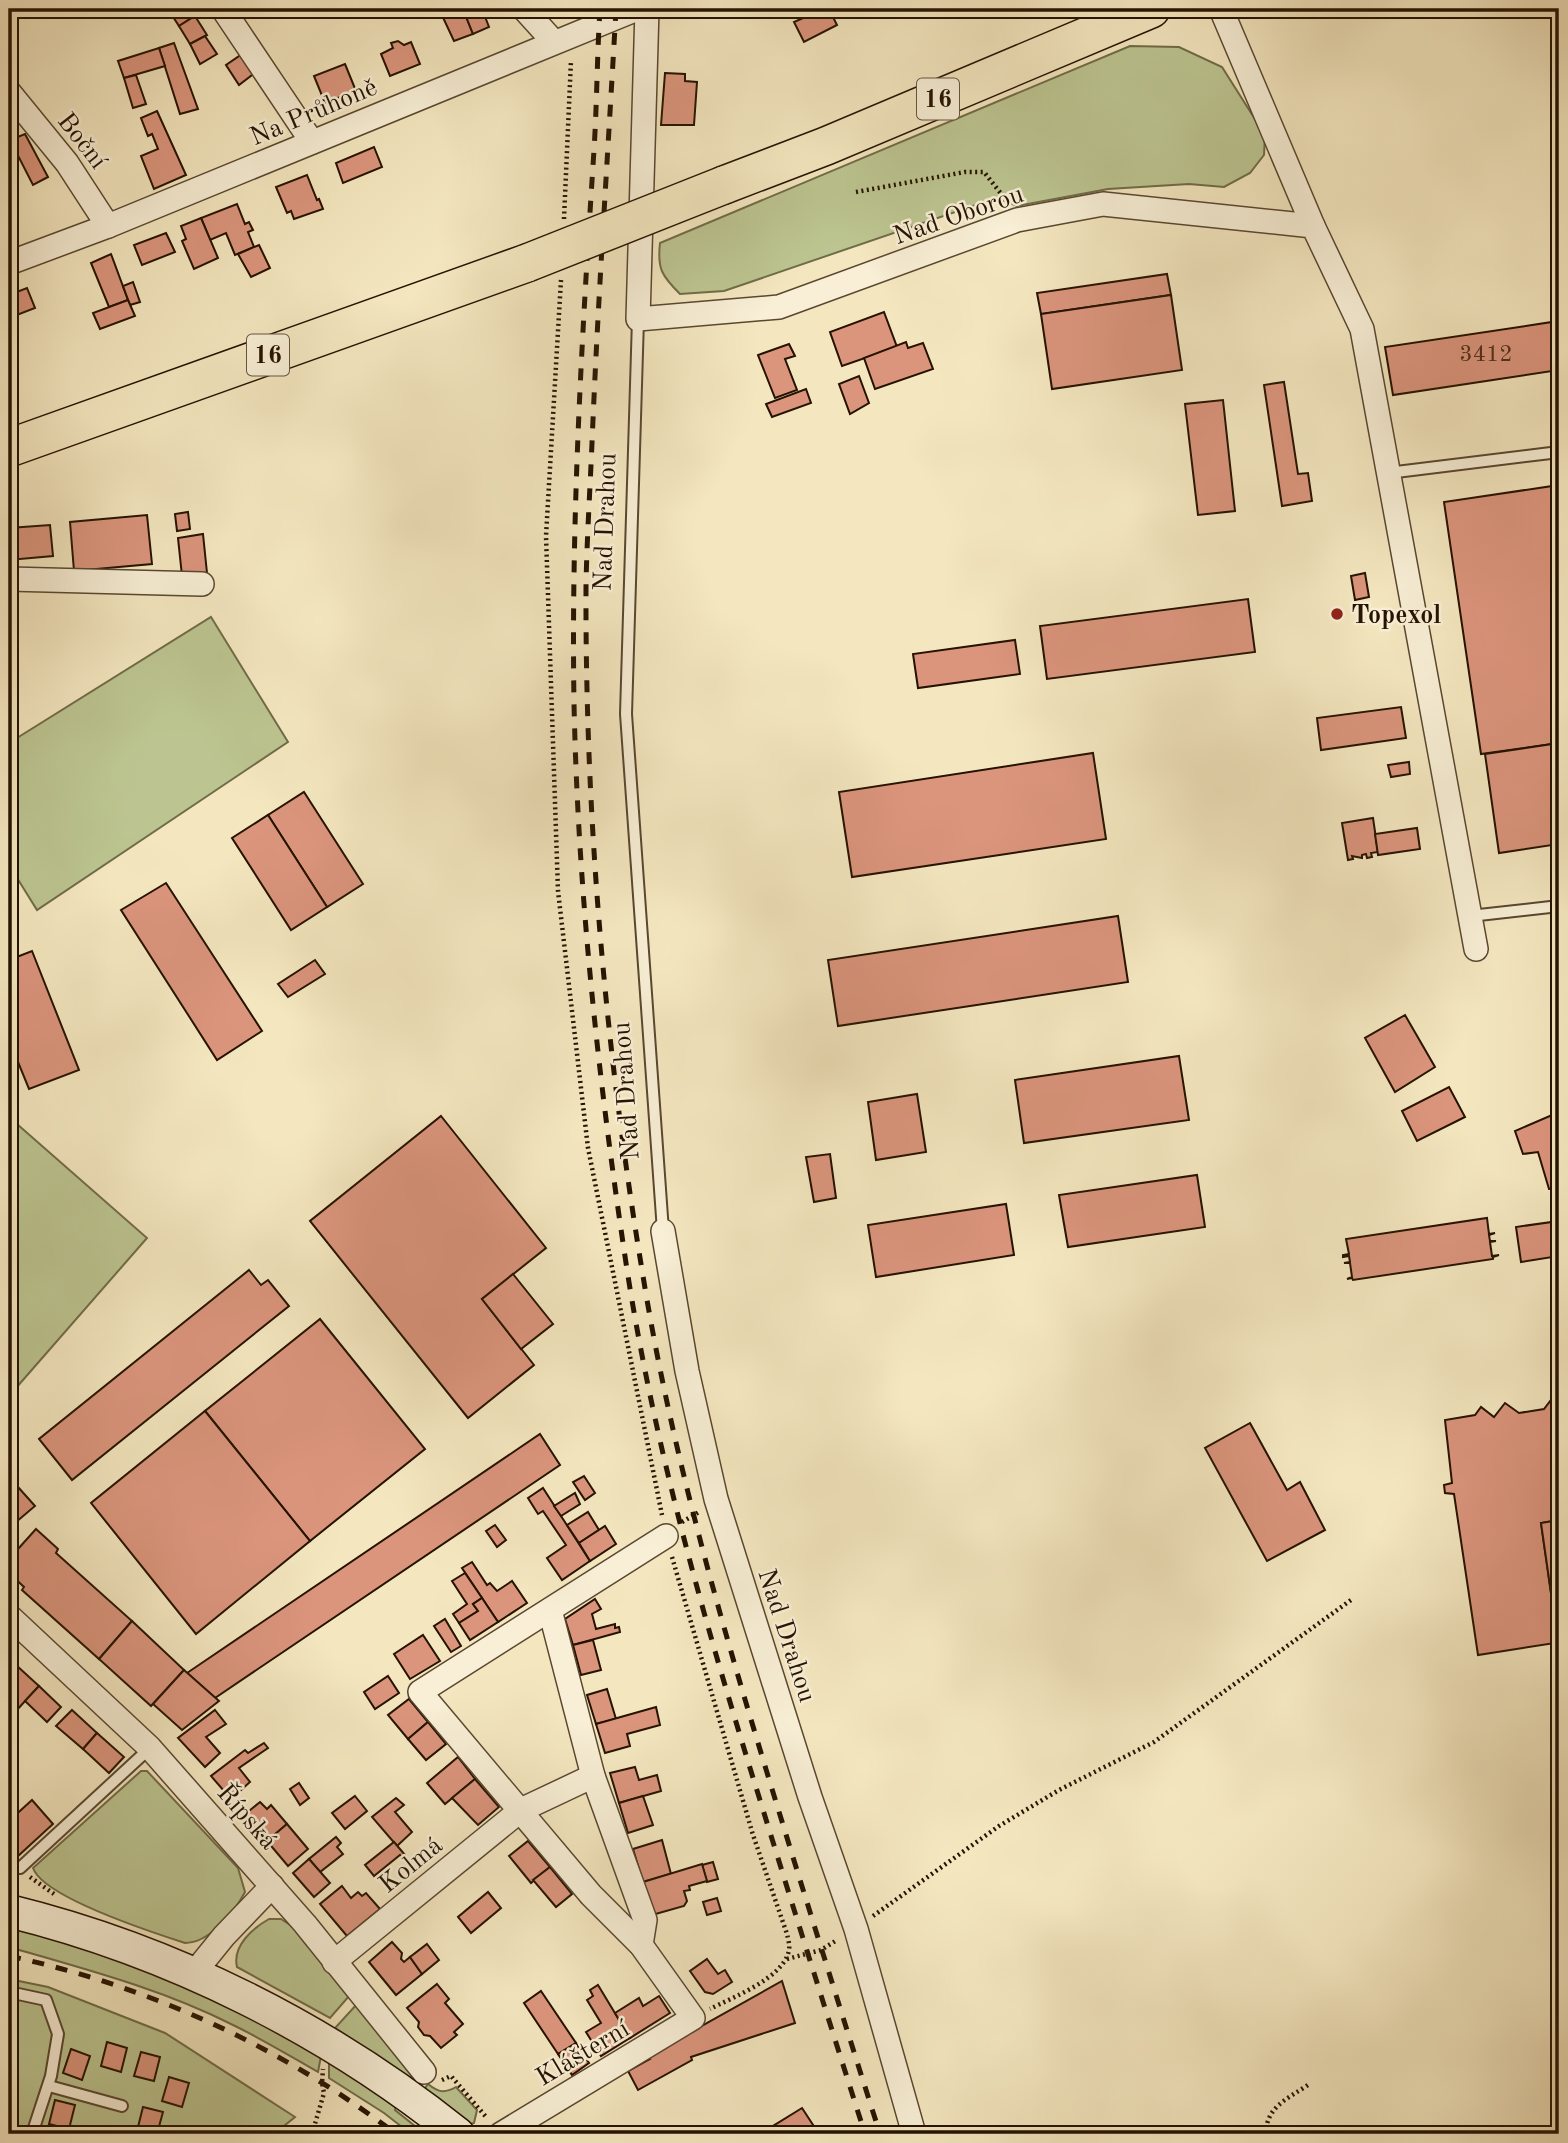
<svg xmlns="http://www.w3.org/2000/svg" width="1568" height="2143" font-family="'Old Standard TT',serif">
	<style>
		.green { fill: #bcc591; stroke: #706c48; stroke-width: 2 }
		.building { fill: #db957d; stroke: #251200; stroke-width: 2 }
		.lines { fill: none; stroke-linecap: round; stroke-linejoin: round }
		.lane-casing { stroke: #594730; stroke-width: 14 }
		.street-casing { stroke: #594730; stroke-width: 26 }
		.secondary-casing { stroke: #251200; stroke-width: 35 }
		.primary-casing { stroke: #251200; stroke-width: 40 }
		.path { stroke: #251200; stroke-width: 4.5; stroke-dasharray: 2 3.5; stroke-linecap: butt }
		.lane { stroke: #f8efd6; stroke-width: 10 }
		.street { stroke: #f8efd6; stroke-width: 23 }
		.secondary { stroke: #f8efd6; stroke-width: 32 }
		.primary { stroke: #f4e7c0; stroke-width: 37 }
		.rail { stroke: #251200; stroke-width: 5; stroke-dasharray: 12 12; stroke-linecap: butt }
		.primary-bridge-casing { stroke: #251200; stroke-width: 40; stroke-linecap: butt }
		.primary-bridge { stroke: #f4e7c0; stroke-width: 37 }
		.poi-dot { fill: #8f2418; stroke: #f8efd6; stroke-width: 2.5 }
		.labels { text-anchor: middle; stroke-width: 5; stroke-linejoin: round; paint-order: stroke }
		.number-label { font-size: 23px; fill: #52331f }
		.shield { fill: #f8efd6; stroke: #645440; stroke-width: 2 }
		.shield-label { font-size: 24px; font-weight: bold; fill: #251200 }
		.street-label { font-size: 26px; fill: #251200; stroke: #f8efd6 }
		.poi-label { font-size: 26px; font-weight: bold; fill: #251200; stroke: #f8efd6; text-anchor: start }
	</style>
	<rect width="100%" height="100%" fill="#f4e7c0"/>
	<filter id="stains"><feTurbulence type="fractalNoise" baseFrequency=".00286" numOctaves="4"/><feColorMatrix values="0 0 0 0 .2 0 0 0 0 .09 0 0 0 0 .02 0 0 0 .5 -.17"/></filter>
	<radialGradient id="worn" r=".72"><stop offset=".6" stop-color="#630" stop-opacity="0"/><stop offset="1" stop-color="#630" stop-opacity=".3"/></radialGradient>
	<g class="green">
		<path d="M1130 46 1179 47 1222 67 1265 135 1264 155 1250 173 1224 187 1189 184 1108 189 1017 206 996 198 724 291 680 294C662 276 657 269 660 243Z"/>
		<polygon points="211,617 288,742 37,910 9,865 9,743"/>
		<polygon points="9,1117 147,1238 9,1396"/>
		<path d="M141 1771H147L238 1868 245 1892C234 1913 209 1943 185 1943 154 1933 43 1897 33 1868Z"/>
		<path d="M269 1919H281L298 1930 350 1995 330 2018 237 1967C232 1946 253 1928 269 1919Z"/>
		<path d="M9 1924 84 1945 220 1999 321 2056 318 2072C290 2056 262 2039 233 2025 162 1989 85 1969 9 1947Z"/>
		<polygon points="9,1979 48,1987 165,2033 295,2117 274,2134 9,2134"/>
		<polygon points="357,2004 415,2072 409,2079 335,2028"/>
		<polygon points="329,2060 396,2106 395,2110 425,2134 411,2134 384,2113 329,2078"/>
		<path d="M428 2084C438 2092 444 2094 456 2087L477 2110 474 2123 471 2124 423 2091Z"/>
	</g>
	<g class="building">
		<polygon points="168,9 188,9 193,17 179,26"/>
		<polygon points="439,9 463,9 473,34 454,41"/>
		<polygon points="463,9 482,9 489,27 473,34"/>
		<polygon points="807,9 829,9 837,25 804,42 794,22 810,15"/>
		<polygon points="195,16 207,35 190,44 179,26"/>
		<polygon points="205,36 217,54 200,64 190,44"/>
		<polygon points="398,41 404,45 411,42 420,64 390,76 381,54 393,48 391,43"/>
		<polygon points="174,43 198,109 180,114 159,48"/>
		<polygon points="159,48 165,66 124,78 118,61"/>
		<polygon points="248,50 260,69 239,85 226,65"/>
		<polygon points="345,64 356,91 325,103 314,76"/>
		<polygon points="665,73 685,74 685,81 697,82 694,125 661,125"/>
		<polygon points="136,75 146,104 133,108 124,78"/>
		<polygon points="157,111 186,175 154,189 141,156 158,149 152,134 148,136 141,118"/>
		<polygon points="25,134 48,177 33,185 10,140"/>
		<polygon points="374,147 382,167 343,183 336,163"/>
		<polygon points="307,175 317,200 319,199 323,209 294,219 291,211 287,213 276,187"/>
		<polygon points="237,204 245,224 249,222 253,230 248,232 254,247 235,255 226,233 210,240 201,218"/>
		<polygon points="201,218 218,258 194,269 182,241 186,239 181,226"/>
		<polygon points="166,233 175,252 142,265 134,245"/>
		<polygon points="259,245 270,268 251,277 238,254"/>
		<polygon points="111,254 128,300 109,307 91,263"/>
		<polygon points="1167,274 1171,295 1041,314 1037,293"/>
		<polygon points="133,282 140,302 130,305 123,286"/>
		<polygon points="27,288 35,308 9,318 9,295"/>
		<polygon points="1171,295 1182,370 1052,389 1041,314"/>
		<polygon points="128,300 135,316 100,329 93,313"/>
		<polygon points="884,312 897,347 842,366 830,332"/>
		<polygon points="1559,321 1559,348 1558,341 1555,341 1552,322"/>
		<polygon points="1552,322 1555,341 1558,341 1559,344 1559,370 1393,395 1385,347"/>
		<polygon points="906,342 908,348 923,343 933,369 875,389 864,358"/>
		<polygon points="789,344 795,356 785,359 797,390 775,398 758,355"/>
		<polygon points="859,376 869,403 850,414 839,384"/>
		<polygon points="1284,382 1298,474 1308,473 1312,501 1282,506 1264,385"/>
		<polygon points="806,389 811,403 772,417 766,404"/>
		<polygon points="1223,400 1235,511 1198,515 1185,404"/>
		<polygon points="1559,485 1559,743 1481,754 1444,502"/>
		<polygon points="188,512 190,529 177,531 175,514"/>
		<polygon points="147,515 152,564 74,571 70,522"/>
		<polygon points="50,525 53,556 9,560 9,528"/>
		<polygon points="203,534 207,573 182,576 178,538"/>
		<polygon points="1365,573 1369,597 1355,600 1351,576"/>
		<polygon points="1248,599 1255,652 1047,679 1040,626"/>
		<polygon points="1015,640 1020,674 918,688 913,654"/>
		<polygon points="1401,707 1406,738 1321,750 1317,718"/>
		<polygon points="1559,743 1559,844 1499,853 1485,754"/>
		<polygon points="1093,753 1106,839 852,877 839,792"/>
		<polygon points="1409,762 1410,774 1391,777 1388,765"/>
		<polygon points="304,792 363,884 327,907 268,815"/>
		<polygon points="268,815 327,907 291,930 232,838"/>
		<polygon points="1373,818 1378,852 1371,853 1372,857 1367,858 1366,854 1362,855 1362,858 1352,856 1353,859 1348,860 1342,823"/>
		<polygon points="1417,828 1420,849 1378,855 1375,834"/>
		<polygon points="166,883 262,1031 217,1060 121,910"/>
		<polygon points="1118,916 1128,982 838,1026 828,960"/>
		<polygon points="32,951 79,1070 29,1089 9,1040 9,960"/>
		<polygon points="315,960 325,974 288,997 278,984"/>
		<polygon points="1405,1015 1435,1067 1395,1092 1365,1038"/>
		<polygon points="1179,1056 1189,1120 1024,1143 1015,1080"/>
		<polygon points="1449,1087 1465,1117 1417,1141 1402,1111"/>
		<polygon points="917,1094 926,1152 876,1160 868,1102"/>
		<polygon points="1559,1112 1559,1188 1549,1189 1538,1152 1523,1154 1515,1131"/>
		<polygon points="441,1116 546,1248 482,1299 534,1365 468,1418 310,1221"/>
		<polygon points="830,1154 836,1198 814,1202 806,1157"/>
		<polygon points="1197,1175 1205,1227 1068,1247 1059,1195"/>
		<polygon points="1006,1204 1014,1255 876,1277 868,1225"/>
		<polygon points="1487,1218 1489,1234 1495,1233 1489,1235 1490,1241 1496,1241 1490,1242 1492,1256 1499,1255 1493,1257 1493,1259 1353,1280 1352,1278 1347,1279 1352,1277 1350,1263 1344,1263 1350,1262 1349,1256 1343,1257 1343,1255 1349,1254 1346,1239"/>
		<polygon points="1559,1221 1559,1256 1521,1262 1516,1227"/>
		<polygon points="249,1270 261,1285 268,1280 289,1306 72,1480 39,1439"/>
		<polygon points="513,1274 553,1324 521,1349 482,1299"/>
		<polygon points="320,1319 425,1449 310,1541 205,1411"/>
		<polygon points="1554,1396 1559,1400 1559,1520 1541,1523 1556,1628 1552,1628 1555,1643 1478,1655 1454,1494 1445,1493 1444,1485 1452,1483 1445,1420 1475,1415 1481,1407 1494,1417 1505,1403 1519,1413 1544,1409"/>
		<polygon points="205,1411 310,1541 196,1634 91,1503"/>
		<polygon points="1250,1423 1287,1490 1300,1482 1325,1530 1267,1561 1205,1448"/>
		<polygon points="540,1434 560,1465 215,1698 187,1673"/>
		<polygon points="584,1476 595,1493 585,1500 573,1482"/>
		<polygon points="9,1477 35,1506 9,1528"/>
		<polygon points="543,1488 590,1561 562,1580 547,1558 566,1545 543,1511 538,1514 528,1498"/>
		<polygon points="575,1493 580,1504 561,1516 554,1506"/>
		<polygon points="588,1512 599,1530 579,1543 567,1525"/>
		<polygon points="1559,1520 1559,1627 1556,1628 1541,1523"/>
		<polygon points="495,1525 506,1540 497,1547 486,1531"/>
		<polygon points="605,1526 616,1544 590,1561 579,1543"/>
		<polygon points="36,1529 58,1549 56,1553 132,1621 99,1659 22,1590 24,1587 9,1573 9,1559"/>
		<polygon points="472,1562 487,1585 490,1583 497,1591 512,1581 527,1603 498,1622 462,1568"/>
		<polygon points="465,1573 482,1598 473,1604 478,1611 459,1623 453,1614 467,1604 452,1581"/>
		<polygon points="482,1598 498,1622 470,1640 459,1623 478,1611 473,1604"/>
		<polygon points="595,1599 601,1609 592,1614 596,1629 615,1624 615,1628 619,1627 620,1632 573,1645 565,1619"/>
		<polygon points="445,1619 461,1646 451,1652 434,1626"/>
		<polygon points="132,1621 184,1670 151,1706 99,1659"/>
		<polygon points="423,1635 440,1661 410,1679 394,1654"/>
		<polygon points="593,1640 601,1670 581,1675 573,1645"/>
		<polygon points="16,1665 39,1686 15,1712 9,1706 9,1696 13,1691 9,1687 9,1672"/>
		<polygon points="184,1670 219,1701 182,1730 153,1704"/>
		<polygon points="388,1676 399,1693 375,1709 364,1692"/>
		<polygon points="39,1686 61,1707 47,1722 25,1701"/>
		<polygon points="607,1689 616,1719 596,1724 587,1695"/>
		<polygon points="409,1699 428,1722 408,1739 388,1715"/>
		<polygon points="656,1707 660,1725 627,1734 630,1746 605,1753 596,1724"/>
		<polygon points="72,1710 97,1733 83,1749 56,1726"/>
		<polygon points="215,1710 226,1724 206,1737 220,1753 205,1767 178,1738"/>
		<polygon points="428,1722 446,1744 426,1760 408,1739"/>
		<polygon points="97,1733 124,1757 109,1773 83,1749"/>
		<polygon points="264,1743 268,1748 239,1768 250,1782 231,1799 211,1776 245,1750 248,1753"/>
		<polygon points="458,1757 475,1779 445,1804 427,1783"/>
		<polygon points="635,1767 639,1780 657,1775 661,1791 619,1803 610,1773"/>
		<polygon points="475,1779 499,1807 478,1825 452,1798"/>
		<polygon points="299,1783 309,1798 300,1805 290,1789"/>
		<polygon points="355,1796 367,1811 345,1829 332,1813"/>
		<polygon points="643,1796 653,1825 628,1833 619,1803"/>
		<polygon points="396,1798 404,1805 395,1812 412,1832 397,1846 372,1817"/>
		<polygon points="32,1800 53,1824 17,1857 9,1847 9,1821"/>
		<polygon points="260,1802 267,1809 271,1805 287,1824 267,1841 244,1815"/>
		<polygon points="287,1824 308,1849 288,1866 267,1841"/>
		<polygon points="336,1837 341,1843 337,1847 343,1854 320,1872 309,1859"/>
		<polygon points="662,1840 671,1874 643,1882 633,1849"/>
		<polygon points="528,1841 550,1867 531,1883 509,1856"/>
		<polygon points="394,1842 405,1855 403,1859 400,1855 374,1876 365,1865"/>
		<polygon points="9,1847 17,1857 9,1864"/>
		<polygon points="309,1859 330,1883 314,1897 293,1873"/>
		<polygon points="713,1862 718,1879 707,1882 702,1865"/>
		<polygon points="702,1864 707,1881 689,1886 690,1890 684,1891 687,1901 684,1906 652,1915 643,1882"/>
		<polygon points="550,1867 572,1894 556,1907 533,1880"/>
		<polygon points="342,1886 351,1898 358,1892 362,1896 366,1893 380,1909 347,1936 320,1904"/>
		<polygon points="488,1892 501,1908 471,1933 458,1917"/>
		<polygon points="717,1898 721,1911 707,1915 703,1902"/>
		<polygon points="392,1942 402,1953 401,1959 404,1962 410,1957 422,1974 396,1995 369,1962"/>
		<polygon points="427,1944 439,1960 422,1974 410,1957"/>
		<polygon points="707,1959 718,1974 725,1970 732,1982 713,1994 705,1992 690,1971"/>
		<polygon points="782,1981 795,2023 691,2057 692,2060 638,2090 628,2071 650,2059 648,2056"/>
		<polygon points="437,1984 449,1999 445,2003 463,2024 454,2032 457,2035 441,2048 430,2036 424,2035 418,2027 419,2022 407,2008"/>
		<polygon points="598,1985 630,2038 601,2056 586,2032 601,2023 587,2000 593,1996 590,1990"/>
		<polygon points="541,1991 576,2043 558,2054 524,2003"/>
		<polygon points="659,1996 670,2013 630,2038 615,2013 639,1998 643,2006"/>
		<polygon points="107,2042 127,2048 121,2072 101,2066"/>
		<polygon points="576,2043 589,2063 572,2075 558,2054"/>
		<polygon points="71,2049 90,2056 82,2080 63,2073"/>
		<polygon points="141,2052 160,2057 154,2081 134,2076"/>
		<polygon points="169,2077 189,2083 182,2107 162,2101"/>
		<polygon points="55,2100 75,2105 69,2129 49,2124"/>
		<polygon points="143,2107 163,2112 157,2134 137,2131"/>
		<polygon points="802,2108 819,2134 760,2134"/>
	</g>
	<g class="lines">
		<g class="lane-casing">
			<g id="lane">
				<polyline points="638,319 626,714 663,1231"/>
				<polyline points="1388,473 1559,452"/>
				<polyline points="1470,916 1559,906"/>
				<polyline points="20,1868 150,1748"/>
				<polyline points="9,1992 46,2000 58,2034 51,2076 32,2134"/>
				<polyline points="49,2086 122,2106"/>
			</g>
		</g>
		<g class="street-casing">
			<g id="street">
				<polyline points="223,9 312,142"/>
				<polyline points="524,9 553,41"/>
				<polyline points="647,9 638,319 779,307 1017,220 1103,204 1313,226 1362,329 1476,949"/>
				<polyline points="1221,9 1313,226"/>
				<polyline points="9,92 67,163 108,226"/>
				<polyline points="9,263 108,226 637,9"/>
				<polyline points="9,579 202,584"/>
				<polyline points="663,1231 687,1371 716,1499 810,1797 856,1929 914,2134"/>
				<polyline points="550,1610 593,1776 645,1920 641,1945"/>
				<polyline points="9,1616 150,1748 305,1924 424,2072"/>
				<polyline points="334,1962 521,1810 593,1776"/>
				<polyline points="194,1973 224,1936 272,1886"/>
				<polyline points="501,2134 693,2018 641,1945 591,1895 420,1692 666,1536"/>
			</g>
		</g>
		<g class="secondary-casing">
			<path id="secondary" d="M9 1911C172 1951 327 2029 458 2134"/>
		</g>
		<g class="primary-casing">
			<g id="primary">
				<polyline points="724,185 826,146 1151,9"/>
				<polyline points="9,448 527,263"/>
			</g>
		</g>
		<g class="path">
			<polyline points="856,192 965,172 984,172 1006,200"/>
			<polyline points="564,219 571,60"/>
			<polyline points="561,280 546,536 558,891 588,1148 662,1515"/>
			<polyline points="682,1522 699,1512"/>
			<path d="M672 1557 753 1835 787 1934C788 1939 790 1945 789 1950 784 1978 733 1997 710 2009"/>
			<polyline points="30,1877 54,1894"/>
			<polyline points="873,1916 999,1826 1059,1790 1154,1742 1351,1600"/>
			<polyline points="787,1959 821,1950 837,1940"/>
			<polyline points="442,2080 451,2076 487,2118"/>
			<polyline points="312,2134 324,2093 322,2083 323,2069"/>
			<path d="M1266 2134C1266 2107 1287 2099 1308 2085"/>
		</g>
		<use href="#lane" class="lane"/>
		<use href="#street" class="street"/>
		<use href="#secondary" class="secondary"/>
		<use href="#primary" class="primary"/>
		<g class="rail">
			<path d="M600 9C597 56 597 103 594 150 582 334 571 519 574 703 578 895 599 1087 628 1276 657 1459 709 1637 764 1813 797 1920 831 2027 865 2134"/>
			<path d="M616 9C608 153 598 298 592 443 590 490 587 537 586 584 585 815 605 1048 643 1276 672 1455 723 1629 776 1802 810 1913 845 2024 880 2134"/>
			<path d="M9 1956C149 1986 282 2047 396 2134"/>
		</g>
		<g class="primary-bridge-casing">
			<polyline id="primary-bridge" points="527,263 724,185"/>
		</g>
		<use href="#primary-bridge" class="primary-bridge"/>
	</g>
	<circle class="poi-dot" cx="1337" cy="614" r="7"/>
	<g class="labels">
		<g class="number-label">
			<text x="1486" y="361">3412</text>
		</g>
		<g class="shield">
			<rect x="917" y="78.5" width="42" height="41" rx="5"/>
			<rect x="247" y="334.5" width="42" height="41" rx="5"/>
		</g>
		<g class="shield-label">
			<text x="938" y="107">16</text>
			<text x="268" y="363">16</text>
		</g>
		<g class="street-label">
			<text transform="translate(313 111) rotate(-23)" y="9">Na Průhoně</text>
			<text transform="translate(83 140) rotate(52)" y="9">Boční</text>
			<text transform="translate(958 214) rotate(-19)" y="9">Nad Oborou</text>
			<text transform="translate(604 522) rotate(-88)" y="9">Nad Drahou</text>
			<text transform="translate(625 1091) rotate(-94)" y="9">Nad Drahou</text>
			<text transform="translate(788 1635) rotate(72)" y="9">Nad Drahou</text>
			<text transform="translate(248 1816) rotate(49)" y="9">Řípská</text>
			<text transform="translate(410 1864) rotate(-39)" y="9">Kolmá</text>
			<text transform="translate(582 2052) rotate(-31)" y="9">Klášterní</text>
		</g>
		<g class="poi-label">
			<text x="1351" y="623">Topexol</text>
		</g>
	</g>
	<rect width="1568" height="2143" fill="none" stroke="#f4e7c0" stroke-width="35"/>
	<rect x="10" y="10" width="1547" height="2122" fill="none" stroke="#251200" stroke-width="3.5"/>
	<rect x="18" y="18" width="1533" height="2108" fill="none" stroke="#251200" stroke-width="2"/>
	<rect width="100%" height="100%" filter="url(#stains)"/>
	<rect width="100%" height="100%" fill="url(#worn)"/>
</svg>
